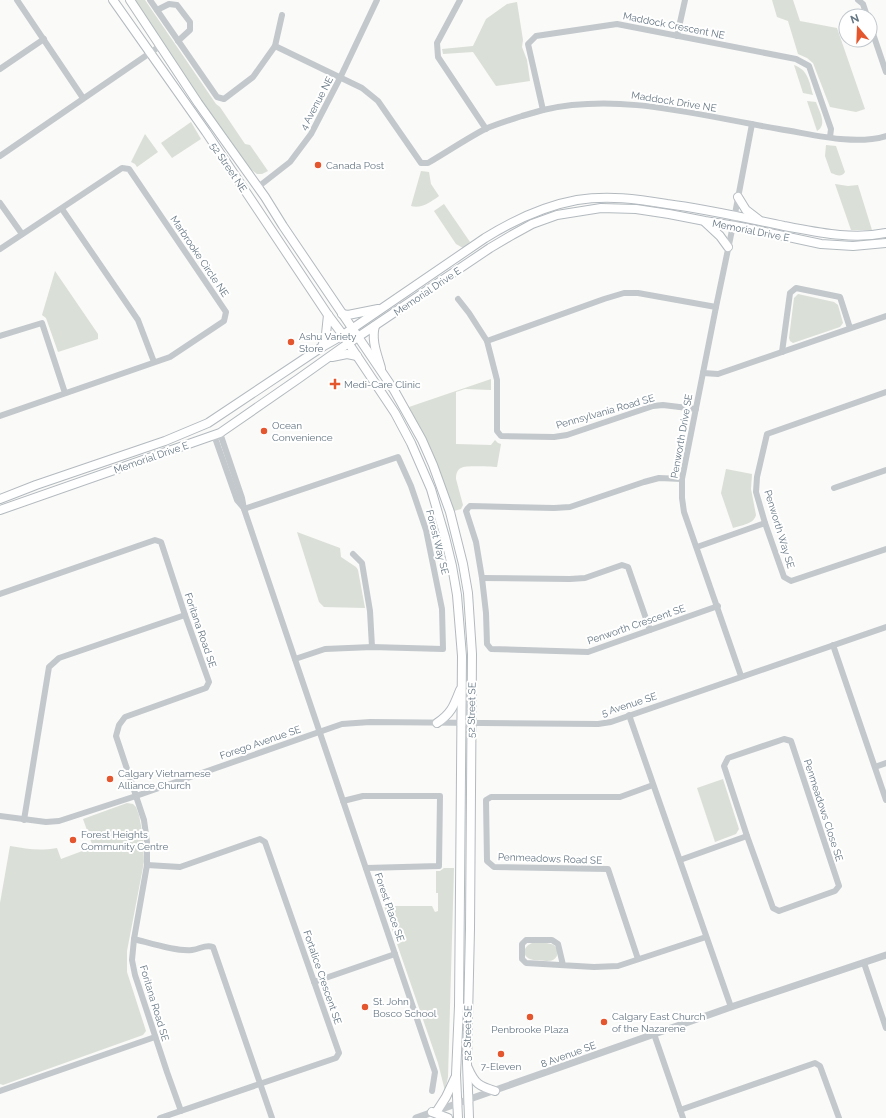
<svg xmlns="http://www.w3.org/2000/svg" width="886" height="1118" font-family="Raleway,sans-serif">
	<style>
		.green { fill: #dadfd7 }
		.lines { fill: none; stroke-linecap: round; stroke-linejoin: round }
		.secondary-casing { stroke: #b3babf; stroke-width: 10 }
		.minor { stroke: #c3c8cc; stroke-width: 6 }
		.tertiary { stroke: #c3c8cc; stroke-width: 7 }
		.secondary { stroke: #fff; stroke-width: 8 }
		.poi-dot { fill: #e4572e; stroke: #fff; stroke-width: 1.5 }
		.labels { text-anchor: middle; stroke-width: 4; stroke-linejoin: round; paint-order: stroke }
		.street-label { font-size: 10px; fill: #657683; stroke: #fff }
		.poi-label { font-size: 10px; fill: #657683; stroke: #fff; text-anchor: start }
	</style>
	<rect width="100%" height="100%" fill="#fafaf8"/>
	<g class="green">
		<polygon points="133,0 145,0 216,104 220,107 245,144 250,145 268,171 262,174 257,174 246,166"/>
		<polygon points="772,0 793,0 800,21 837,28 865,109 856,112 830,107 813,63 807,58 798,54 788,21 777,17"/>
		<polygon points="517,2 523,40 522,47 527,60 530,81 496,86 473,52 443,54 442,49 473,46 486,19 507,4"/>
		<path d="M794 65C808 70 809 81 813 95L803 93Z"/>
		<path d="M807 101 816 102C819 111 828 125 817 131Z"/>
		<polygon points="191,122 201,139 172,158 161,143"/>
		<polygon points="145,134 158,152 137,167 135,164 131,162"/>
		<path d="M826 145 836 146 845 172C841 178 837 175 831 173L825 156Z"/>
		<path d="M421 171 429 172 431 184 439 196C431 202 421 209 411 206Z"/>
		<polygon points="835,184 848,186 858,185 872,230 851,230"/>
		<polygon points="444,204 470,242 463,248 456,244 434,211"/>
		<polygon points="55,271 98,334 98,339 58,352 46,318 42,315"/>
		<polygon points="798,294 834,302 838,305 843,323 840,327 793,343 790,341 789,338 794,298"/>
		<path d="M491 379V390L465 389 456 392V444L491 445 495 440 498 443 501 444 497 467C490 467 467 465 461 468 457 470 456 474 456 479L463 505 461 509 454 511 441 475 433 456 409 407Z"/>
		<path d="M726 469 752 474 751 489 756 515C754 524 742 525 733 528L721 493Z"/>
		<polygon points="297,532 340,548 341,557 356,567 358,570 365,608 324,607 319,602"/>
		<polygon points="723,779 739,829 736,834 715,842 697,788"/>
		<path d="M127 803 133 804 136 807 139 815 143 837 144 862 127 951V972L146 1031 143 1035 3 1085 0 1084V903L10 846C27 849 39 851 57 848L61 859 93 847 83 819Z"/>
		<polygon points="444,868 454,868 448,1077 445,1091 438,1063 384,906 432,906 435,912 438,911 438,893 436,893 436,871 440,871"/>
		<path d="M532 943C538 943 545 942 551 944 560 946 561 962 546 961 541 960 534 961 530 959 521 955 524 946 532 943Z"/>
	</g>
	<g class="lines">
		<g class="secondary-casing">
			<g id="secondary">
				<polyline points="113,0 206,132 328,315 343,335 395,413 411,443 431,489 445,537 452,566 457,595 462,656 459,1006 456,1075 458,1118"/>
				<polyline points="130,0 198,103 265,197 283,226 394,390 422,440 433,465 450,512 463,564 468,593 472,654 470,929 467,1063 469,1118"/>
				<polyline points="738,197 746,210 759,220"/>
				<polyline points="705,222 720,236 728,247"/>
				<polyline points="342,314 348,315 378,309"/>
				<path d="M375 326C371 340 377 354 381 368"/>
				<polyline points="322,347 326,334 328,315"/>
				<polyline points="332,357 347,354 357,356"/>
				<path d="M0 499 36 485 165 441 208 423 322 347 343 335 485 238C514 220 544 206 577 200 608 195 637 199 667 204 706 209 745 218 784 226 817 232 852 240 886 233"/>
				<polyline points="0,510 220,433 298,379 343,347 490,248 512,235 532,224 557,215 601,208 636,209 669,214 705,221 741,227 821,244 853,246 886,243"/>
				<path d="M437 723C452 713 454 705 460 690"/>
				<path d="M468 1068C475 1084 479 1086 495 1091"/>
				<polyline points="437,1111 446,1097 455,1078"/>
				<polyline points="432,1112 448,1118"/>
			</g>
		</g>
		<g class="minor">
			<polyline points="17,0 83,98"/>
			<polyline points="150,0 217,97 224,99 253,77 275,46 282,15"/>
			<polyline points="460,0 437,43 438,57 486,129"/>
			<polyline points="858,0 863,4 867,16"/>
			<polyline points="157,10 169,4 177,5 190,22 190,30 178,41"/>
			<polyline points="870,25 886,72"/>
			<polyline points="677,36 685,0"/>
			<path d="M275 46 362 88 378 101 421 163H428C447 152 466 139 485 129 497 124 510 120 522 116 529 114 536 112 543 110 621 92 701 116 779 129 812 134 853 146 886 136"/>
			<polyline points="0,69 44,39"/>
			<polyline points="543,110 528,44 536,36 617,24 796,59 809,66 831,129 830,137"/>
			<polyline points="0,156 160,46"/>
			<polyline points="258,187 290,162 311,134 340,78 377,0"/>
			<polyline points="0,203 22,234"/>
			<polyline points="62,209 138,320 154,362"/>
			<polyline points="0,249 122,168 129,169 226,312 224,321 170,357 0,416"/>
			<polyline points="458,299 469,313 487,341 497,380 497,431 501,436 554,437 567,435 653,406 663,405 696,409"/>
			<polyline points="0,336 42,323 65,393"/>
			<polyline points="487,341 604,299 624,293 638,293 716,307"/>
			<polyline points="782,352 790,293 796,288 840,297 850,328"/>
			<polyline points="703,373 718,374 886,316"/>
			<polyline points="886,392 767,434 757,477 756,492 765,523 784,577 791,581 886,549"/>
			<polyline points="220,433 242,498 244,509 435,1072 432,1091"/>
			<polyline points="214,435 237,500 243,507"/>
			<polyline points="682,479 659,478 644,482 570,507 554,508 470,506 468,508 466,511 476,542 482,578 486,613 487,644 491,649 588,652 718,606"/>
			<polyline points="834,488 886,470"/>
			<polyline points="244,509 398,457 411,486 426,530 442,609 443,649 372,647 325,649 295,659"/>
			<polyline points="697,547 765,523"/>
			<polyline points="353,554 362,563 370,611 372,647"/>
			<polyline points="482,578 570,579 585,578 622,565 628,567 650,630"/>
			<polyline points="0,594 155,540 161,542 185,615 209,682 206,688 125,717 119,725 116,736 144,820 147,842 147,865 134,939 132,960 135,975 167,1072 181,1111"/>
			<polyline points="833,645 886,800"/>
			<polyline points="741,676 684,512 682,498 682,479 716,307 731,235 752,124"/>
			<polyline points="629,715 731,1007"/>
			<polygon points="784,739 791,741 839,886 835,891 779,911 773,908 747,836 724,766 728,758"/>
			<polyline points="875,767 886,763"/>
			<polyline points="343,801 363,796 440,796 439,866 366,868"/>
			<polyline points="0,816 46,822 59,821 136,796 342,724 370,722 598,724 611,722 886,627"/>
			<polyline points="24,820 49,667 59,658 185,615"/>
			<polyline points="680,860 747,836"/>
			<polyline points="147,865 180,867 260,839 265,842 339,1053 336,1058 160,1118"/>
			<path d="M134 939C150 943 177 952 192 950 201 949 205 944 213 947L272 1118"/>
			<polyline points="638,959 608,869 494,867 487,861 486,800 491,797 620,797 653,785"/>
			<polyline points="864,963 886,1028"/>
			<polyline points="563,965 558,944 552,940 526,940 522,944 522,959 526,963 594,967 618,966 706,937"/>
			<polyline points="314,982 395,954"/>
			<polyline points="654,1034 683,1118"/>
			<polyline points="0,1091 155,1037"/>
			<polyline points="680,1110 815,1063 820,1066 839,1118"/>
		</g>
		<polyline class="tertiary" points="416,1118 731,1007 886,955"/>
		<use href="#secondary" class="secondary"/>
	</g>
	<g class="poi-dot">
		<circle cx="318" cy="165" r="4"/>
		<circle cx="291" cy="342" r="4"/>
		<path d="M333 378h4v4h4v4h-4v4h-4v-4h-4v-4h4z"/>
		<circle cx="264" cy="431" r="4"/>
		<circle cx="110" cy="779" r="4"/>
		<circle cx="73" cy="840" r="4"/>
		<circle cx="365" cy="1007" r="4"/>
		<circle cx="530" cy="1017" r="4"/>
		<circle cx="604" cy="1022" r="4"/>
		<circle cx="501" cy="1054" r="4"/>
	</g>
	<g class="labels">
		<g class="street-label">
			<text transform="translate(674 25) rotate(11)" y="4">Maddock Crescent NE</text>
			<text transform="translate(674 101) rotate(9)" y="4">Maddock Drive NE</text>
			<text transform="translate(316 103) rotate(-62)" y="4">4 Avenue NE</text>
			<text transform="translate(229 167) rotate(56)" y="4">52 Street NE</text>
			<text transform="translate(751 230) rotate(11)" y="4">Memorial Drive E</text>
			<text transform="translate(200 256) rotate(56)" y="4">Marbrooke Circle NE</text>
			<text transform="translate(427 291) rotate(-34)" y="4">Memorial Drive E</text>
			<text transform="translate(605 411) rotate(-16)" y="4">Pennsylvania Road SE</text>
			<text transform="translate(681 436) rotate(-80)" y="4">Penworth Drive SE</text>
			<text transform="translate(151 457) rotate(-19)" y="4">Memorial Drive E</text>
			<text transform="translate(780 529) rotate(73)" y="4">Penworth Way SE</text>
			<text transform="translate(438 542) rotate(76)" y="4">Forest Way SE</text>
			<text transform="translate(636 624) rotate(-19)" y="4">Penworth Crescent SE</text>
			<text transform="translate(201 630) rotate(71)" y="4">Foritana Road SE</text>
			<text transform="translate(629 704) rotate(-18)" y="4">5 Avenue SE</text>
			<text transform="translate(471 710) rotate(-89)" y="4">52 Street SE</text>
			<text transform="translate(260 742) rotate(-19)" y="4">Forego Avenue SE</text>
			<text transform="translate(824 810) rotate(72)" y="4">Penmeadows Close SE</text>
			<text transform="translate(550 858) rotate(2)" y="4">Penmeadows Road SE</text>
			<text transform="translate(390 907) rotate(71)" y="4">Forest Place SE</text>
			<text transform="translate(323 977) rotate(71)" y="4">Fortalice Crescent SE</text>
			<text transform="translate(155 1003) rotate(73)" y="4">Foritana Road SE</text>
			<text transform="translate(467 1033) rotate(-89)" y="4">52 Street SE</text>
			<text transform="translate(568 1054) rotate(-20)" y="4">8 Avenue SE</text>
		</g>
		<g class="poi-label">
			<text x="326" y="169">Canada Post</text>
			<text x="299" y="340">Ashu Variety<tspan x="299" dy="12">Store</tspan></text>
			<text x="344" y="388">Medi-Care Clinic</text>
			<text x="272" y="429">Ocean<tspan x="272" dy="12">Convenience</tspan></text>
			<text x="118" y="777">Calgary Vietnamese<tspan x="118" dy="12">Alliance Church</tspan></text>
			<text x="81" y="838">Forest Heights<tspan x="81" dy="12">Community Centre</tspan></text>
			<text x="373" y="1005">St. John<tspan x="373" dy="12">Bosco School</tspan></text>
			<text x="612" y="1020">Calgary East Church<tspan x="612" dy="12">of the Nazarene</tspan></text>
			<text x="530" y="1033" text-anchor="middle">Penbrooke Plaza</text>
			<text x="501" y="1070" text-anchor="middle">7-Eleven</text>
		</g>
	</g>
	<g transform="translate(858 28) rotate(341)"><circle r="19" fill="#ffffff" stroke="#c1c8cd"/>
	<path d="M0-3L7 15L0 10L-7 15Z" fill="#e4572e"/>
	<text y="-6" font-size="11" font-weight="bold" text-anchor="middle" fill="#657683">N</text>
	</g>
</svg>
